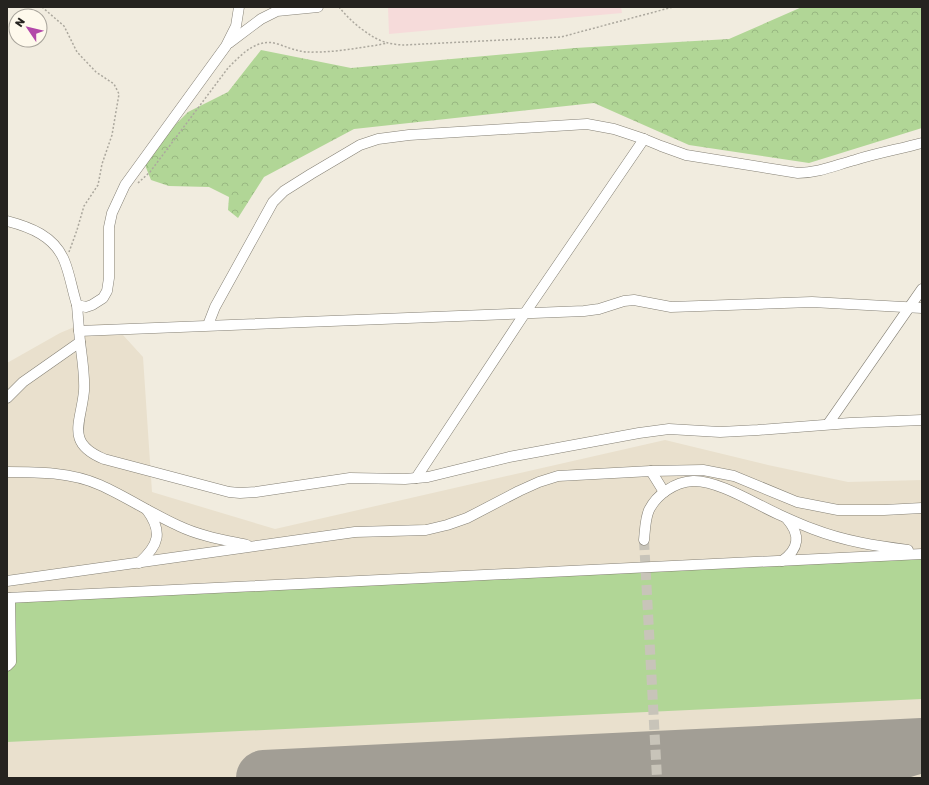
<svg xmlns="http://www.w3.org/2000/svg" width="929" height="785" font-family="'Golos Text',sans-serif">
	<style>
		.industrial { fill: #f6dbda }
		.built { fill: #e9e0cd }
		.grass { fill: #b1d696 }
		.forest { fill: url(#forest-crowns) }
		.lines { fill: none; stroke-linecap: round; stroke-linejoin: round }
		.taxiway { stroke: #a29e95; stroke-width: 22 }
		.runway { stroke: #a29e95; stroke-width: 56 }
		.minor-tunnel { stroke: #c8c4b9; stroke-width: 10; stroke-dasharray: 10 5; stroke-linecap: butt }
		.minor-casing { stroke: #858075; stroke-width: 11 }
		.path { stroke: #aca89e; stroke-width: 1.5; stroke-dasharray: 2 2; stroke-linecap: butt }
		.minor { stroke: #fff; stroke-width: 10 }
	</style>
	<defs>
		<pattern id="forest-crowns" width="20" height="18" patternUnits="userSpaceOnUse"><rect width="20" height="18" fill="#b1d696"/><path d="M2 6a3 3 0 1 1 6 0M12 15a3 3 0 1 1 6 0" fill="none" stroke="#98b781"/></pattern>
	</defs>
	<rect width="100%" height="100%" fill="#f1ecdf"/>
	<polygon class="industrial" points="388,7 621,7 622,13 389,34"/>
	<polygon class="built" points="113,324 143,357 152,492 275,529 665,440 768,465 848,482 922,480 922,778 7,778 7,363 60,333 79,325"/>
	<polygon class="grass" points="922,554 922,699 7,742 7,598"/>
	<polygon class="forest" points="802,7 922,7 922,128 809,163 689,145 594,103 354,129 264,177 238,218 228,210 229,197 209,187 169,186 151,180 145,165 159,141 188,112 228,92 261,50 351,68 575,48 729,39"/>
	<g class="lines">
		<g class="taxiway">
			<polyline points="664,759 682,767 697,778"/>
			<polyline points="271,778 273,778"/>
			<polyline points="871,778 922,762"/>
		</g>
		<polyline class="runway" points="264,778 922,746"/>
		<polyline class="minor-tunnel" points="644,540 657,778"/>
		<g class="minor-casing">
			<g id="minor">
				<polyline points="229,43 261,19 277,11 318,7"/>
				<path d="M7 221C30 227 54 236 64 260 70 274 72 290 77 305L86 307 92 305 103 298 107 291 109 278V227L112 213 125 185 226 46 236 26 239 7"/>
				<path d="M208 325 215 307 273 202 284 191 311 174 360 145 378 139 409 135 587 124 614 129 644 139 661 146 686 155 798 173C818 173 836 165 855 160 877 153 900 149 922 143"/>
				<polyline points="79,331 584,311 599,309 624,301 634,300 671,307 812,302 922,308"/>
				<path d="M80 342C82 358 85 375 84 391 81 423 65 443 104 459L229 492 240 493 256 492 350 478 405 479 428 477 509 457 639 433 669 429 720 432 758 430 850 423 922 420"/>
				<polyline points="7,398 23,382 80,342 77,305"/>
				<polyline points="828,424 922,289"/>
				<polyline points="651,471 664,492"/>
				<path d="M7 472C38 472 71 472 100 485 127 497 152 514 179 526 200 536 224 540 247 545"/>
				<polyline points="416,478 525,313 644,139"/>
				<path d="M644 540C645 531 645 519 649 510 657 494 675 482 693 481 718 480 757 505 780 515 791 520 802 525 813 529 844 541 876 546 908 550"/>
				<path d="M782 561C799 549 801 535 787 519"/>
				<path d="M139 563C159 545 163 532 147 510"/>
				<polyline points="7,581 355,532 426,530 447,525 467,518 519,491 539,482 558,476 651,471 703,470 734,476 797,502 838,510 884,510 922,508"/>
				<polyline points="7,598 922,554"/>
				<polyline points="7,666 11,662 10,598"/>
			</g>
		</g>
		<g class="path">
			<polyline points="42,7 64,26 77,52 96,72 114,84 119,94 112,135 102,164 98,185 84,206 77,230 69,252"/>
			<path d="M339 7C350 21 371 39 388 43 393 44 399 45 404 45L561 37 673 7"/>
			<path d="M138 183 150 172 228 68C241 55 257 37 278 44 292 49 301 53 316 52 337 52 357 48 378 45L387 43"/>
		</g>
		<use href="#minor" class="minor"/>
	</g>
	<rect width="929" height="785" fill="none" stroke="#25231f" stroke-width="16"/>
	<g transform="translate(28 28) rotate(305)"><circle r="19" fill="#fef9ec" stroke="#a7a39a"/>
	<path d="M0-3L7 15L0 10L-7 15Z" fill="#b348a9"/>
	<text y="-6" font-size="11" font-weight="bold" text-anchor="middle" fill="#25231f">N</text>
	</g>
</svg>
